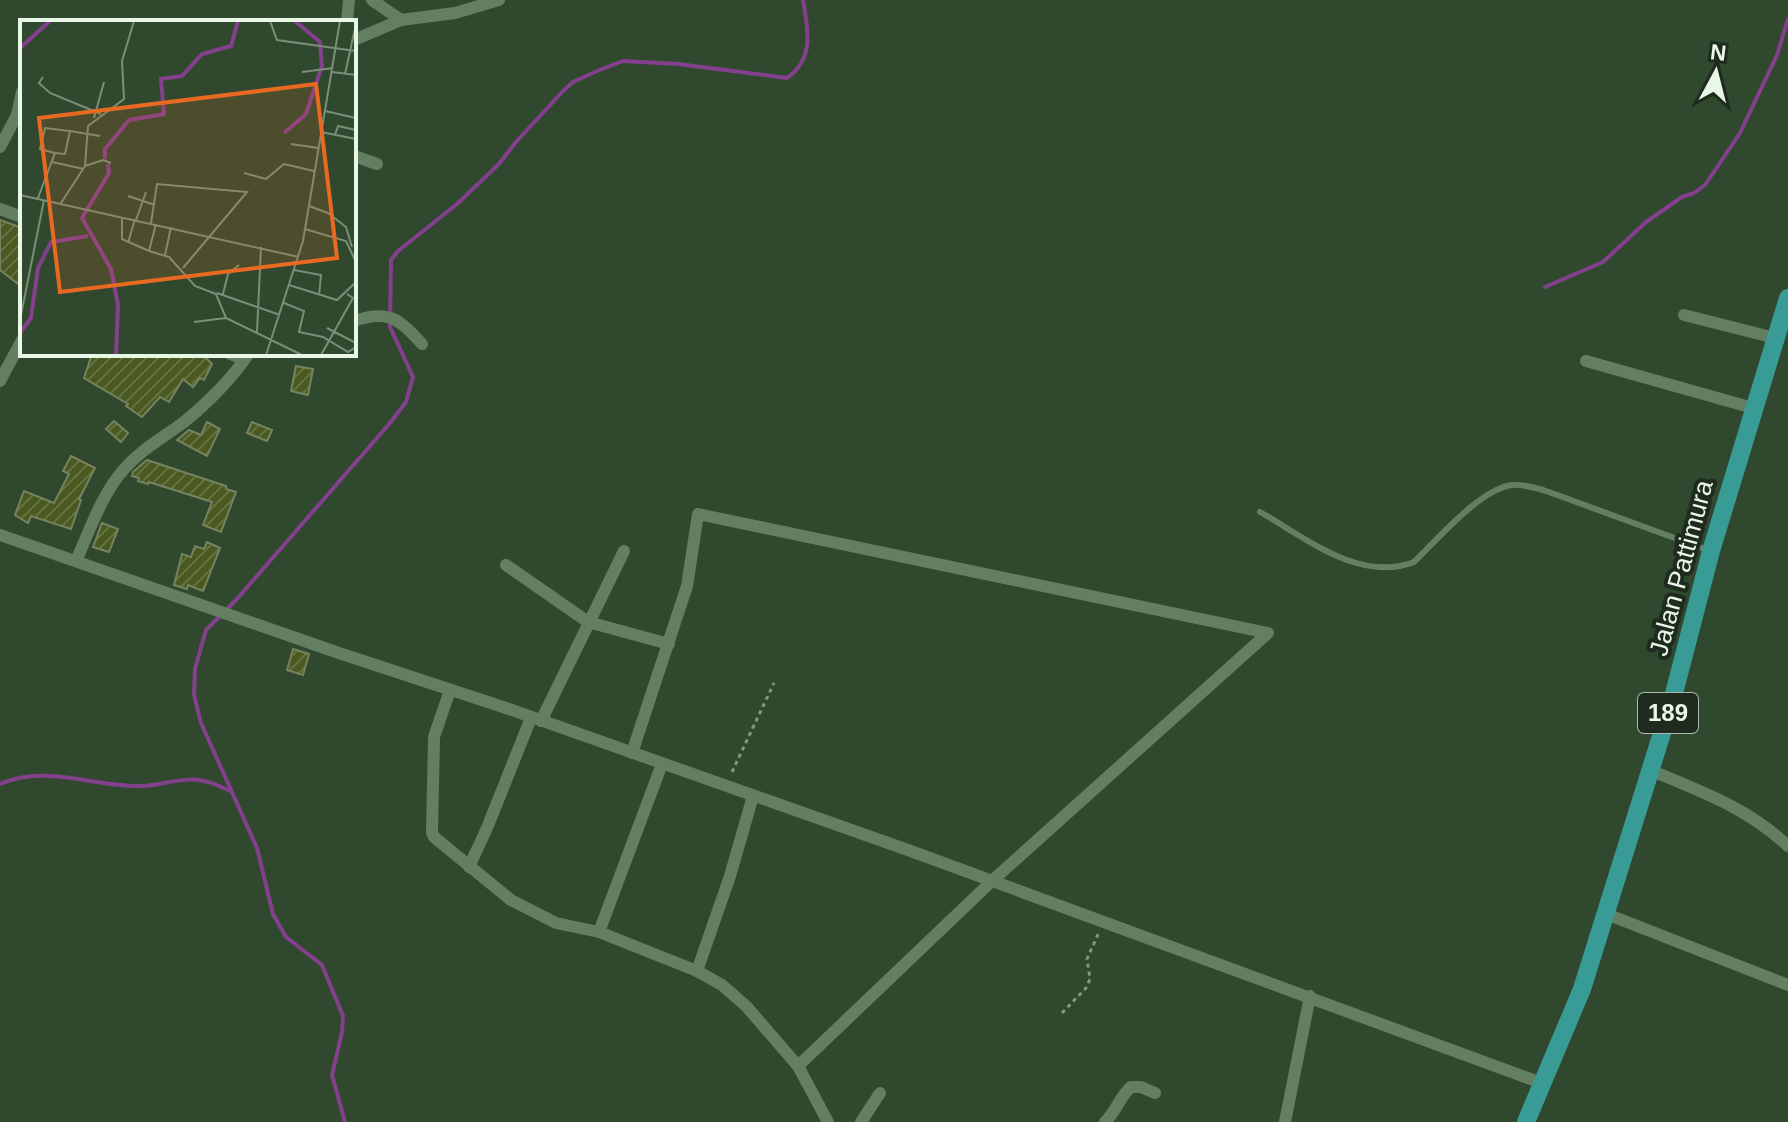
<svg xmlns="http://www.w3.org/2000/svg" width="1788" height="1122" font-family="Arial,sans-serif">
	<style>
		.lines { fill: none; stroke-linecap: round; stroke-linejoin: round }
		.stream { stroke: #83408d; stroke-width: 4 }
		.building { fill: url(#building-hatch); stroke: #778360; stroke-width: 2 }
		.path { stroke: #839781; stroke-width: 3; stroke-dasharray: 4 4; stroke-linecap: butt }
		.service { stroke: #647e62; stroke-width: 6 }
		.minor { stroke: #647e62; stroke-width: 12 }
		.primary { stroke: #389b96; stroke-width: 18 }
		.labels { text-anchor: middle; stroke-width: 8; stroke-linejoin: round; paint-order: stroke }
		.shield { fill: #202b1f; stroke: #adbaab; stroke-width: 2 }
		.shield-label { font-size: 24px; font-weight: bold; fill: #e9f7e7 }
		.street-label { font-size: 26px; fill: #e9f7e7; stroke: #202b1f }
		.inset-river { fill: none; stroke: #83408d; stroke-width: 4 }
		.inset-road { fill: none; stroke: #7a8e78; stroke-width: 2 }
		.view { fill: #e86922; fill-opacity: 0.15; stroke: #e86922; stroke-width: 4 }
		.inset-edge { fill: none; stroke: #e9f7e7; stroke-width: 4 }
	</style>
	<defs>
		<pattern id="building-hatch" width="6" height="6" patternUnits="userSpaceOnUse" patternTransform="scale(2)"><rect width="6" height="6" fill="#495920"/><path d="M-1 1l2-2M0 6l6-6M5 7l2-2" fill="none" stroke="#637240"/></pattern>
	</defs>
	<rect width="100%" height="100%" fill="#30482e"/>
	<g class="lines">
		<g class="stream">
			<polyline points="1545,287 1603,262 1646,222 1682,197 1694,193 1705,185 1740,133 1777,55 1788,19"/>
			<path d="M0 784C46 764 94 787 141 786 161 786 184 776 203 781 213 782 223 788 232 792"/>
			<path d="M345 1122 332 1075 342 1032 343 1016 322 965 286 937 273 914 257 848 201 723 194 695 195 669 206 630 236 600 390 423 406 402 413 377 390 327 391 260 398 251 457 204 498 165 516 142 563 91 573 82 597 71 623 61 678 64 787 78C815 59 808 29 803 0"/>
		</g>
	</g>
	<g class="building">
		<polygon points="0,220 22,228 22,287 0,270"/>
		<polygon points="92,354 202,354 212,364 204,380 200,378 193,387 183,379 169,402 160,397 142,417 126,406 128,404 84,378"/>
		<polygon points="296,366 313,369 308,395 291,391"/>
		<polygon points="114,421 128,433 121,442 106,429"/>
		<polygon points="207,422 220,429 207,456 177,440 189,430 201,435"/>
		<polygon points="252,422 272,430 267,441 247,433"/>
		<polygon points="71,456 95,468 79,499 81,500 71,529 31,516 28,523 15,515 24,491 54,503 69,474 63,471"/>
		<polygon points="147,460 226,486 226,489 236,492 221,532 203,525 212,502 149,482 148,484 138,481 139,478 132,476 133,472"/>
		<polygon points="102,523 118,529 109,552 93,547"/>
		<polygon points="207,542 220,548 203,591 188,585 187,589 174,585 182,554 191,557 195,546 204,549"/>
		<polygon points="293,649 309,654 303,675 287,670"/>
	</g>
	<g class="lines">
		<g class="path">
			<polyline points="732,772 774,683"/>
			<polyline points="1062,1013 1086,988 1090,979 1087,959 1099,932"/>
		</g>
		<path class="service" d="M1260 512C1306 538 1360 583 1414 562 1437 540 1480 489 1512 485 1524 484 1537 488 1549 492L1710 551"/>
		<g class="minor">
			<polyline points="372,0 401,20"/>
			<polyline points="347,22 349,0"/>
			<polyline points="354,40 401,20 455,13 499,0"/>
			<polyline points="0,147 17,115 22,92"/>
			<polyline points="354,156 377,164"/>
			<polyline points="0,209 22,217"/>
			<polyline points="1684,315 1775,338"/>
			<path d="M354 321C389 309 399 319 422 344"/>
			<polyline points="230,354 245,359"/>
			<polyline points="1586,361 1753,408"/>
			<polyline points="0,381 22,340"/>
			<polyline points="0,535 336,652 506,708 908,850 1544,1084"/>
			<path d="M76 561C90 530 102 493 125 468 142 449 164 437 184 422 204 406 235 376 248 354"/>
			<polyline points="506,565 588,622 669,644"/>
			<polyline points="450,690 434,737 432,832 434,837 511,900 556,923 599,932"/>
			<polyline points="541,721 624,551"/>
			<polyline points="632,753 687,586 698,514 1268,633 993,880 798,1066"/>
			<polyline points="662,764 599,932 697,971 722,985 746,1006 798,1066 828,1122"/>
			<path d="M1650 770C1702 792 1746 807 1788 846"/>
			<polyline points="469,867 487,828 531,718"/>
			<polyline points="1604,913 1788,985"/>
			<polyline points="697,971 730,876 753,796"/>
			<polyline points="861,1122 880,1093"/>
			<path d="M1105 1122C1116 1112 1120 1096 1131 1087H1141L1155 1093"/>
			<polyline points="1285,1122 1310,996"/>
		</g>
		<polyline class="primary" points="1526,1122 1582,989 1672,701 1711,551 1788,298"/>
	</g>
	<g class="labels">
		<rect class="shield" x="1638" y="693" width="60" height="40" rx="6"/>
		<g class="shield-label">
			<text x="1668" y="721">189</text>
		</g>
		<g class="street-label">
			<text transform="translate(1681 568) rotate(-75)" y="9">Jalan Pattimura</text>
		</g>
	</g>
	<g transform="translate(20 20)">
		<rect width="336" height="336" fill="#30482e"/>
		<path class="inset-river" d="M0 28 30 1M264 113 286 94 302 46 300 22 275 1M85 139V129L109 100 144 94 141 59 162 56 182 34 211 26 218 1M88 144 89 153 62 198 91 249 98 285 96 335M0 313 11 298 18 248 31 222 68 216"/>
		<path class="inset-road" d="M250 1 257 20 336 31M282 52 313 48M312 52 336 55M325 54 336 4M23 57 19 63 30 73 81 94M305 91 336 98M74 98 84 62M50 111 80 116M301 112 336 119M315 115 318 106 336 110M271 124 298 128M32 142 64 149M65 146 83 140 91 143M224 153 246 159 264 144 294 151M0 175 279 237M108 176 135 185M18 178 35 133 45 134 50 111 25 108 20 129 35 133M41 183 65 146 68 106 104 79 102 41 114 1M289 186 308 193 326 207 332 227M102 197V219L129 231M116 200 126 172M131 203 137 164 227 172 163 248M136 204 129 231 149 237 175 266 196 274 206 298 282 335M285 209 326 221 336 242M108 223 115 199M145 235 151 207M274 250 301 255 299 276M269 265 317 280 336 262M197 273 260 295M203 274 208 254 219 245M264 283 284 291 279 312 303 317 328 332 336 327M0 300 24 180M174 302 206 298M307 308 336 323M237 312 241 227M246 335 283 221 320 1M301 335 333 278 327 274"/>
		<path class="view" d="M296 64 317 238 40 272 19 98Z"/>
		<rect width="336" height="336" class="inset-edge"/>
	</g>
	<g transform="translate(1716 72) rotate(7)" stroke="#202b1f" stroke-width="6" paint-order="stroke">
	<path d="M0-6L14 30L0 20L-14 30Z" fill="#e9f7e7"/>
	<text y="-12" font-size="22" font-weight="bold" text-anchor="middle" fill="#e9f7e7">N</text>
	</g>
</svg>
